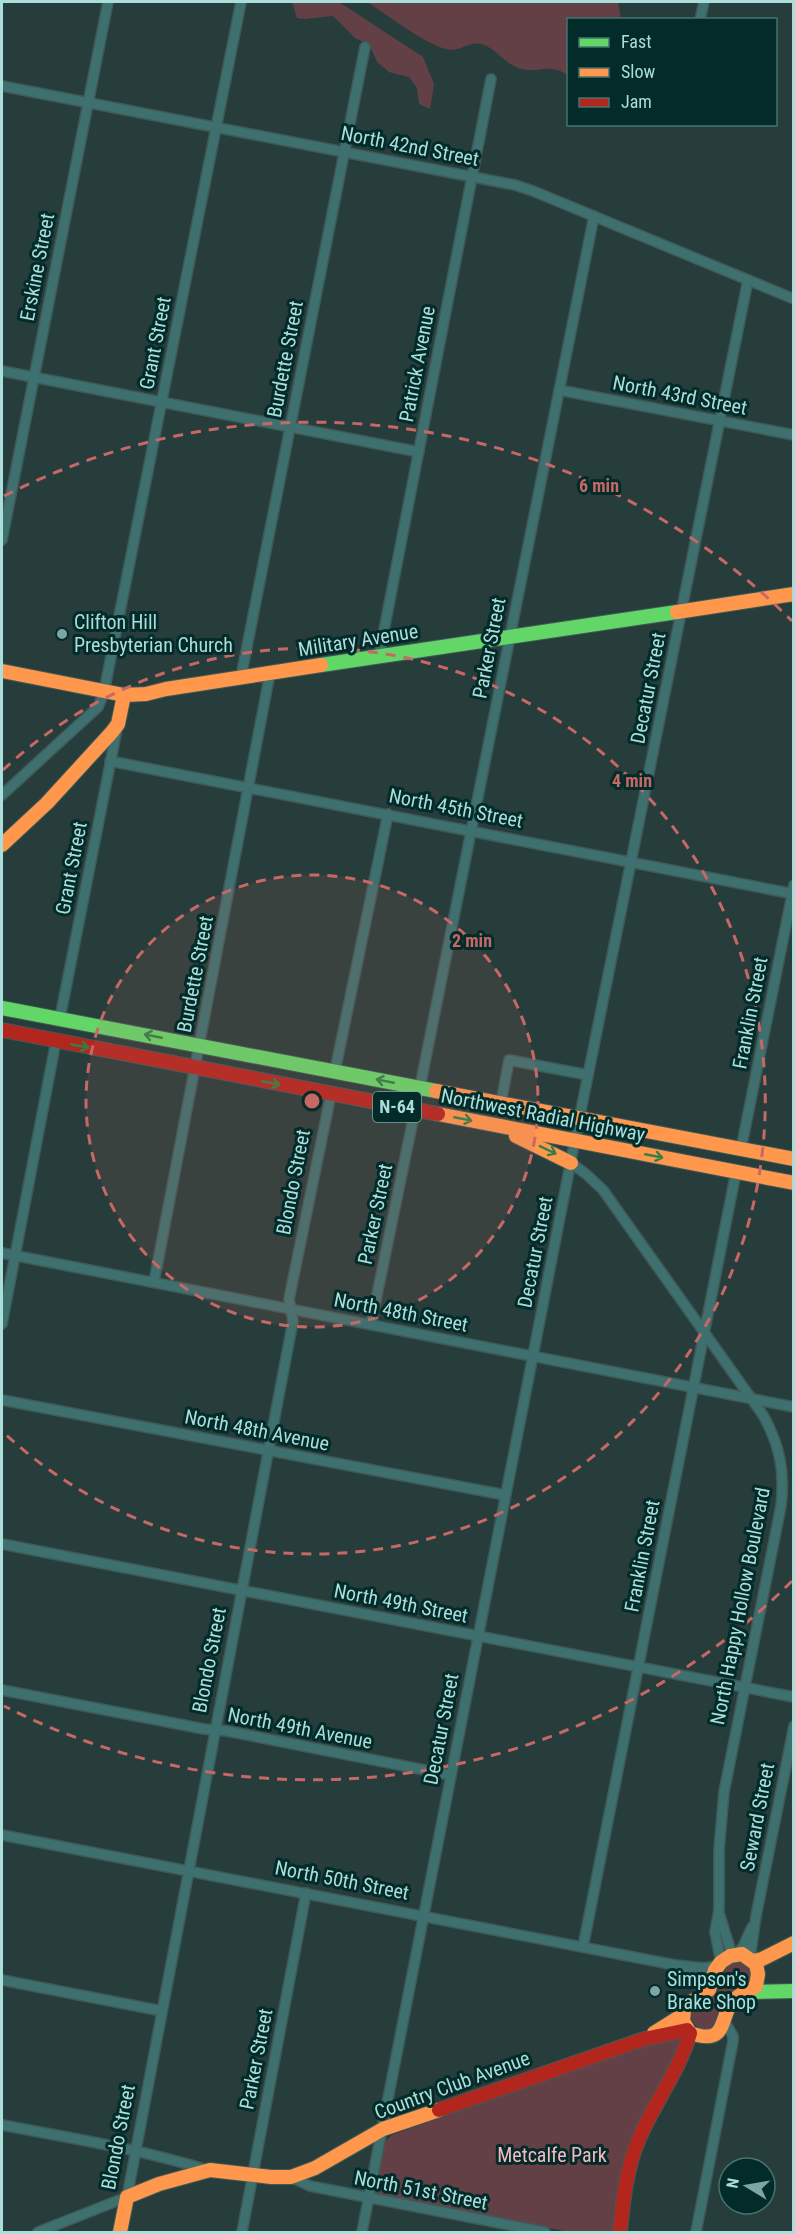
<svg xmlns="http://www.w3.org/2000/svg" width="795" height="2234" font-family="'Roboto Condensed',sans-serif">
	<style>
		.green { fill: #634045 }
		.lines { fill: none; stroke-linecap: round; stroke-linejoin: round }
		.street-casing { stroke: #3f5a58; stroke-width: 12 }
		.fast-casing { stroke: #3f5a58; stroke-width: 16 }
		.slow-casing { stroke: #3f5a58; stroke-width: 16 }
		.jam-casing { stroke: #3f5a58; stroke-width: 16 }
		.street { stroke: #3d706e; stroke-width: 9 }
		.fast { stroke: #63d668; stroke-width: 14 }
		.slow { stroke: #ff974d; stroke-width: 14 }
		.jam { stroke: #b3261e; stroke-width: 14 }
		.oneway { stroke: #328048 }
		.ring { fill: none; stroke: #c76867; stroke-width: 3; stroke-dasharray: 10 8 }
		.poi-dot { fill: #7ca6a3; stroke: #022b29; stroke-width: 2 }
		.labels { text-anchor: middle; stroke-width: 6; stroke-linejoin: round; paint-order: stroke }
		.shield { fill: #022b29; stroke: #78a8a6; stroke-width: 1.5 }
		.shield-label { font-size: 18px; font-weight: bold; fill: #aadedb }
		.street-label { font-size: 20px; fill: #aadedb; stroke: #022b29 }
		.poi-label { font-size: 20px; fill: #aadedb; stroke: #022b29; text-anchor: start }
		.park-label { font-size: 20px; fill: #f4bac1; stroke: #022b29 }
		.centre { fill: #c76867; stroke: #022b29; stroke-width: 3 }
		.ring-label { font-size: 18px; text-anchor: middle; font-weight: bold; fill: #c76867; stroke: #022b29; stroke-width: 6; stroke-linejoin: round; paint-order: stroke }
	</style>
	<rect width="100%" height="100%" fill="#273d3b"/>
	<g class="green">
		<polygon points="292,2 339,2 423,57 434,84 430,109 419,104 417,88 409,77 389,72 377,62 372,50 364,42 355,38 333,16 305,19 297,18"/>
		<path d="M367 2H618L621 19 568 20V75C546 61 537 76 516 67 504 62 494 47 481 44 468 41 460 53 446 49 423 43 388 15 367 2Z"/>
		<path d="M738 1961 750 1967C756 1987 736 1986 725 1996 715 2006 721 2020 709 2029L699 2028C678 2011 706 2002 717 1994L727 1965Z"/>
		<polygon points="680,2033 685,2040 649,2104 613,2232 569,2232 374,2194 384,2143 392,2135 669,2035"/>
	</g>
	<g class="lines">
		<g class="street-casing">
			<g id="street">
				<polyline points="700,20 704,2"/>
				<polyline points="2,86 515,185 533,191 794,299"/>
				<polyline points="2,371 419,452"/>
				<polyline points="559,390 794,435"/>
				<polyline points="2,540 108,2"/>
				<polyline points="379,656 491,79"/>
				<polyline points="241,677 365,47"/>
				<polyline points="110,761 794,894"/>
				<polyline points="2,795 98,707 104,692 241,2"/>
				<polyline points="60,1018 117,729"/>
				<polyline points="335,1071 388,814"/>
				<polyline points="420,1087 594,216"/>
				<polyline points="501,1103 509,1060 588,1075"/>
				<polyline points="741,1149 794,885"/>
				<path d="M571 1163 586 1174 603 1190 763 1415C780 1446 785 1471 781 1506L724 1792 719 1850V1910L715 1932 721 1962"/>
				<polyline points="2,1253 794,1407"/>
				<polyline points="154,1282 270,673"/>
				<polyline points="2,1324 56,1041"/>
				<polyline points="371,1324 415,1110"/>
				<polyline points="2,1400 505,1495"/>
				<polyline points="2,1544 794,1697"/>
				<polyline points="2,1690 204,1729 227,1731 450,1775"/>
				<polyline points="2,1835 675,1965 704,1968 717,1966"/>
				<polyline points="720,1916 732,1955"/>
				<polyline points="583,1947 736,1172"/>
				<polyline points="737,1954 743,1947 752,1927"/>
				<polyline points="750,1958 756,1916 794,1726"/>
				<path d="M683 1968C695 1973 705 1980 701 1995"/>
				<polyline points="2,1980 162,2011"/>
				<path d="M2 2125C70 2138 140 2149 207 2170"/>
				<polyline points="291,2177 310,2186 545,2232"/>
				<polyline points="38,2232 127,2197 293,1321 289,1299 331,1094"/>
				<polyline points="242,2232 306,1893"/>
				<polyline points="362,2232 575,1140 748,280"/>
				<polyline points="696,2232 733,2041 733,2036 725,2022"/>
			</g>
		</g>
		<g class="fast-casing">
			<g id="fast">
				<polyline points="321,665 677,612"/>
				<polyline points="2,1008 436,1091"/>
				<polyline points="751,1992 794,1991"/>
			</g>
		</g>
		<g class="slow-casing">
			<g id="slow">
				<polyline points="677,612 794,594"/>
				<polyline points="2,671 124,695 146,694 166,689 321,665"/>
				<polyline points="2,845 47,803 112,732 118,724 124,695"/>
				<polyline points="436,1091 794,1159"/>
				<polyline points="438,1114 794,1183"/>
				<polyline points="516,1136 571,1163"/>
				<polyline points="753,1961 762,1959 794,1943"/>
				<path d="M654 2033 678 2018 688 2004 709 1990 715 1970 721 1962 730 1956 742 1954 756 1964 758 1974 756 1986C748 1992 738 1994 732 2002 719 2019 728 2046 690 2033L683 2021 684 2010"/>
				<polyline points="120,2232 127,2197 159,2184 210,2170 271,2177 291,2177 315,2168 383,2129 439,2110"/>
			</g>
		</g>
		<g class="jam-casing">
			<g id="jam">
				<polyline points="2,1030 438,1114"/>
				<polyline points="439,2110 644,2039 687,2030"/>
				<path d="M620 2232C623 2201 626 2170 638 2141 653 2104 679 2072 690 2033"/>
			</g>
		</g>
		<use href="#street" class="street"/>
		<use href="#fast" class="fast"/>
		<use href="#slow" class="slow"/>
		<use href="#jam" class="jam"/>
	</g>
	<defs><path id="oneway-shaft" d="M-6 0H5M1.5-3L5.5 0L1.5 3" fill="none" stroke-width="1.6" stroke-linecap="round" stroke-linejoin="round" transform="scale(1.5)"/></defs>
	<g class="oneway">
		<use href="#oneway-shaft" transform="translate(153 1036) rotate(-169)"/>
		<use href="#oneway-shaft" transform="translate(80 1046) rotate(11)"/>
		<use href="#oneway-shaft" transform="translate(385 1081) rotate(-169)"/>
		<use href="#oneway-shaft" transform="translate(271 1083) rotate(11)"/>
		<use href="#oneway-shaft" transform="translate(463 1119) rotate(11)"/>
		<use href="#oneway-shaft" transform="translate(548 1150) rotate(26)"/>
		<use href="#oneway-shaft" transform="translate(654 1156) rotate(11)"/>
	</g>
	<circle cx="312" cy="1101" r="226" fill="#c76867" fill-opacity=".12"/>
	<g class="ring">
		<circle cx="312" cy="1101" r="226"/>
		<path d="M3 770A453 453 0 1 1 3 1432"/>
		<path d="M792 1581A679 679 0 0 1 4 1706M4 496A679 679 0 0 1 792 621"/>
	</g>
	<g class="poi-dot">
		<circle cx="62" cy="634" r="6"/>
		<circle cx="655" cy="1991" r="6"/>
	</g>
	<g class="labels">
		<rect class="shield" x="373" y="1092" width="48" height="30" rx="4.5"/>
		<g class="shield-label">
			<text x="397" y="1113">N-64</text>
		</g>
		<g class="street-label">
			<text transform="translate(410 146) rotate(11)" y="7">North 42nd Street</text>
			<text transform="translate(37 267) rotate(-79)" y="7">Erskine Street</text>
			<text transform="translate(155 343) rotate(-79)" y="7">Grant Street</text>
			<text transform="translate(285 359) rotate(-79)" y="7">Burdette Street</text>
			<text transform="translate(417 364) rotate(-79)" y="7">Patrick Avenue</text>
			<text transform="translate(680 395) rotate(11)" y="7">North 43rd Street</text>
			<text transform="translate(358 640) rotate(-9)" y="7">Military Avenue</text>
			<text transform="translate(489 648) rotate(-79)" y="7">Parker Street</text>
			<text transform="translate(648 688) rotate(-79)" y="7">Decatur Street</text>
			<text transform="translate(456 808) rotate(11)" y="7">North 45th Street</text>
			<text transform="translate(71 868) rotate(-79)" y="7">Grant Street</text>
			<text transform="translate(195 974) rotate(-79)" y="7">Burdette Street</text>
			<text transform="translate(750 1013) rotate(-79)" y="7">Franklin Street</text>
			<text transform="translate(543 1115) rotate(11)" y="7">Northwest Radial Highway</text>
			<text transform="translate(293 1182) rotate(-79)" y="7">Blondo Street</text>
			<text transform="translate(375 1214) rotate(-78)" y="7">Parker Street</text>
			<text transform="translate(535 1252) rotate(-79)" y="7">Decatur Street</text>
			<text transform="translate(401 1312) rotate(11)" y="7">North 48th Street</text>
			<text transform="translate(257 1430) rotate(11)" y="7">North 48th Avenue</text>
			<text transform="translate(642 1556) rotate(-79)" y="7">Franklin Street</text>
			<text transform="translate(401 1603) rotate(11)" y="7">North 49th Street</text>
			<text transform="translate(740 1606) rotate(-79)" y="7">North Happy Hollow Boulevard</text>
			<text transform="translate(209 1660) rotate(-79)" y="7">Blondo Street</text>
			<text transform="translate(300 1728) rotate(11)" y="7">North 49th Avenue</text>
			<text transform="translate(441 1729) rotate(-79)" y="7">Decatur Street</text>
			<text transform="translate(757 1817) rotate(-79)" y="7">Seward Street</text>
			<text transform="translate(342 1880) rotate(11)" y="7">North 50th Street</text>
			<text transform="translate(256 2059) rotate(-79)" y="7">Parker Street</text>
			<text transform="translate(452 2085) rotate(-20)" y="7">Country Club Avenue</text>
			<text transform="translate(118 2137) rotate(-79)" y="7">Blondo Street</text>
			<text transform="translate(421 2190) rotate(11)" y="7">North 51st Street</text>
		</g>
		<g class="poi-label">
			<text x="74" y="629">Clifton Hill<tspan x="74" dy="23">Presbyterian Church</tspan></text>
			<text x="667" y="1986">Simpson's<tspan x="667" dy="23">Brake Shop</tspan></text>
		</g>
		<g class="park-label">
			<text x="552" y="2162">Metcalfe Park</text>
		</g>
	</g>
	<circle cx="312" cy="1101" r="9" class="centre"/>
	<g class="ring-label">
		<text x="599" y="492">6 min</text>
		<text x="632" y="787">4 min</text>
		<text x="472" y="947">2 min</text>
	</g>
	<rect width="795" height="2234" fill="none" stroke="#aadedb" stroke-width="6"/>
	<rect x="567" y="18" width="210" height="108" fill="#022b29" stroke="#457370" stroke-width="1.5"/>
	<rect x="579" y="38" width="30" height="9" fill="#63d668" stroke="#457370" stroke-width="1.5"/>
	<text x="621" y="48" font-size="18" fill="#aadedb">Fast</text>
	<rect x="579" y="68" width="30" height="9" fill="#ff974d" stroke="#457370" stroke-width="1.5"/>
	<text x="621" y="78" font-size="18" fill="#aadedb">Slow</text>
	<rect x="579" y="98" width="30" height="9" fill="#b3261e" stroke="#457370" stroke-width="1.5"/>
	<text x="621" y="108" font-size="18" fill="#aadedb">Jam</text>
	<g transform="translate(747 2186) rotate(281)"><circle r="28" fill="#022b29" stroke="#457370" stroke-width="1.5"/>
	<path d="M0-4.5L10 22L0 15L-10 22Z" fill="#7ca6a3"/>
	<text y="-9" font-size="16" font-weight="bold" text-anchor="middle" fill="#aadedb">N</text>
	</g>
</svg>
